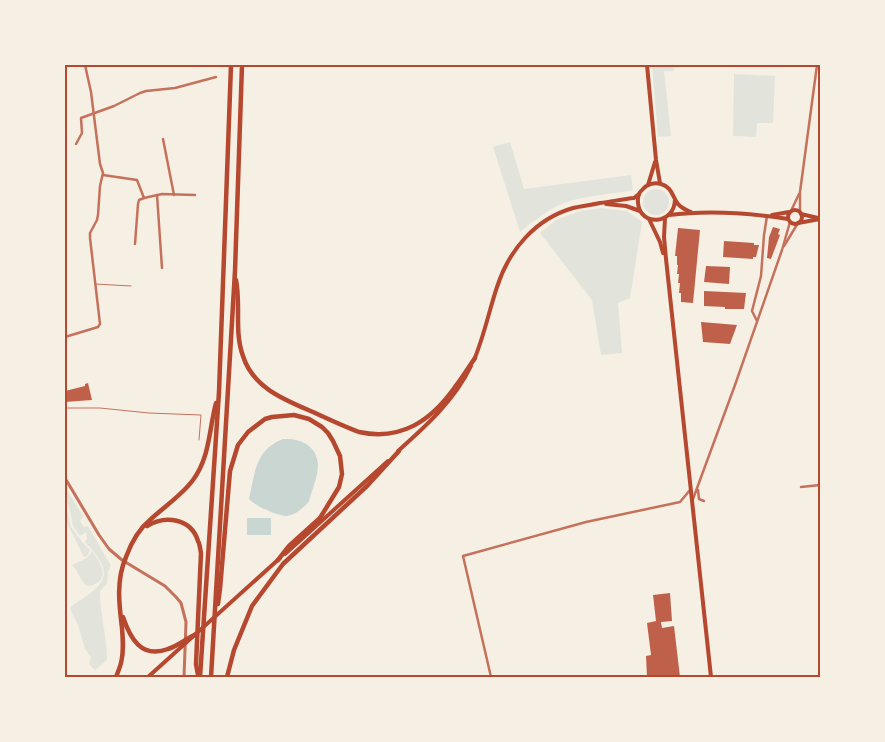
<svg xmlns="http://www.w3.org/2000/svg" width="885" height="742" font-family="Cabin,sans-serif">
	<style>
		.green { fill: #e2e4dc }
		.water { fill: #c9d6d2 }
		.building { fill: #bf614a }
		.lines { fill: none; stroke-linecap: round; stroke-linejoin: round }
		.service { stroke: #c5725c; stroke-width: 1 }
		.minor { stroke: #c5725c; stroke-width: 2.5 }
		.tertiary { stroke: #c5725c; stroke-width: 3 }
		.primary { stroke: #b5482f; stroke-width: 4 }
		.motorway { stroke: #b5482f; stroke-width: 4.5 }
		.neatline { fill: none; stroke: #b5482f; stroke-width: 2 }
	</style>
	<rect width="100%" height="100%" fill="#f6efe4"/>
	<g class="green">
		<polygon points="652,65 675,65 674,71 664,71 671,136 658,137"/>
		<polygon points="734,74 775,76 773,123 757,123 756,137 733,136"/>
		<path d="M510 142 524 189 631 175 633 190C609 195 581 195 559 205 545 212 532 222 520 232L493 147Z"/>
		<circle cx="656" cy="202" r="13"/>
		<polygon points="602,208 627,211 642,222 630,298 618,303 622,353 601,355 592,300 540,233 556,220 580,211"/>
		<path d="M65 487 83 516 80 521 84 527 88 526 111 566 108 571 107 584 100 591C100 614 107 637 107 660L95 670 89 664 91 657 85 649 78 625 70 609 72 606C87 595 114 583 100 561 96 554 91 548 85 542L87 539 86 532 80 536 73 526 69 506 65 500Z"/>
		<polygon points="65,505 71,527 83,543 90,550 87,556 84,557 65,519"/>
		<path d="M92 551C98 560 110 575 97 583 94 585 89 587 86 585 81 582 78 570 72 565 80 561 89 559 92 551Z"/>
	</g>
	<g class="water">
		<path d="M283 439C300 438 317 445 318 465 318 476 312 490 309 501 305 507 294 516 286 516 277 516 254 505 249 499 255 473 255 450 283 439Z"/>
		<rect x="247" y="518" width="24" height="17"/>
	</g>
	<g class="building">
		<polygon points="773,227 780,229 778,234 780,235 771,259 767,258 769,237"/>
		<polygon points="678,228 700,230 693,303 681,302 681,293 679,293 680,283 678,283 679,274 677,274 678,265 677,265 677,256 675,256"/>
		<polygon points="724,241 754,243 754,245 759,245 756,257 753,257 753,259 723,257"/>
		<polygon points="706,266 730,267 729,284 704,282"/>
		<polygon points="704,291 746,293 744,309 725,309 725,307 704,306"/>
		<polygon points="701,322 737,325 730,344 703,342"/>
		<polygon points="88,383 92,400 65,402 65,391 85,386 85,384"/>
		<polygon points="670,593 672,621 661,622 662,628 674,626 680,677 647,677 646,656 651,655 647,623 656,621 653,595"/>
	</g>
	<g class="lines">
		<g class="service">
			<polyline points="95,284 131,286"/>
			<polyline points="65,408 100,408 149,413 201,415 199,440"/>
		</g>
		<g class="minor">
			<polyline points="163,139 174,195"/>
			<polyline points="76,144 82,133 81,118 114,106 140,93 146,91 175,88 216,77"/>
			<polyline points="103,175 137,180 144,198 162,194 195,195"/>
			<polyline points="157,195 162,268"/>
			<polyline points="791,211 799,194"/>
			<polyline points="800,212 800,192 817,65"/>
			<polyline points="135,244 138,204 139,200 144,198"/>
			<polyline points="784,246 798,223"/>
			<polyline points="757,321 752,311 761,276 764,235 767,216"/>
			<polyline points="65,337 98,327 100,324 90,238 90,233 97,220 98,215 100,186 103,173 100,164 91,92 85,65"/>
			<polyline points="801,487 820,485"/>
			<polyline points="698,490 699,499 704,501"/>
			<polyline points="693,499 735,385 782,250 790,222"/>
			<polyline points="491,677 463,556 586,522 680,502 690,490"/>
		</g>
		<polyline class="tertiary" points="65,478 99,535 109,549 122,560 165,586 176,597 181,603 186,622 184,677"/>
		<g class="primary">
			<polyline points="647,65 656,160 660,183"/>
			<polyline points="648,185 655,162"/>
			<path d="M675 199C675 225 640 227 638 203 637 198 639 192 643 189 647 184 655 182 661 184 672 187 672 196 678 204 681 208 686 210 691 212"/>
			<polyline points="606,204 626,206 640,211"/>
			<circle cx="795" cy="217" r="7"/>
			<polyline points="801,214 818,218"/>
			<path d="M669 215C707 210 750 213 788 219"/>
			<polyline points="772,215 789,212"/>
			<polyline points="665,218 664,237 666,259 711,677"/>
			<polyline points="649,219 660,242 663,253"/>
			<polyline points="798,223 820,219"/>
			<path d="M474 360C484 336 489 311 497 287 509 250 535 219 573 208 582 206 591 205 600 203 611 202 622 199 634 198L639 194"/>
			<path d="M398 451C426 426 455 400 471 366"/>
			<polyline points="285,554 388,461"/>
			<polyline points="148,677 280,558"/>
		</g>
		<g class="motorway">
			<path d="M236 280C241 305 234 332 243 356 253 388 285 400 313 412 328 419 343 426 359 432 401 441 431 421 455 387 462 378 468 368 475 358"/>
			<path d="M147 526C165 515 191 518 198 541 200 544 200 549 201 553L196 664 198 675"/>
			<polyline points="218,604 220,589 230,471 238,445 248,432 265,419 272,417 294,415 309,419 322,427 328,433 333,441 340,456 342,474 339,487 320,518 289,546 278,560"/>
			<path d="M123 617C130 638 141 659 168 649 178 646 186 639 196 634"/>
			<path d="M116 677C118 672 120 667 121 663 124 651 123 640 122 628 119 604 116 580 126 557 131 543 140 528 151 519 165 506 182 495 193 480 210 457 209 429 216 403"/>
			<polyline points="200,677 219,392 231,65"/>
			<polyline points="211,677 235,271 242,65"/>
			<polyline points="227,677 234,650 252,606 283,564 367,486 399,451"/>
		</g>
	</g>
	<rect width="885" height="742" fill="none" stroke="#f6efe4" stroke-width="132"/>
	<rect x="66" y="66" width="753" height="610" class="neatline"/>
</svg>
